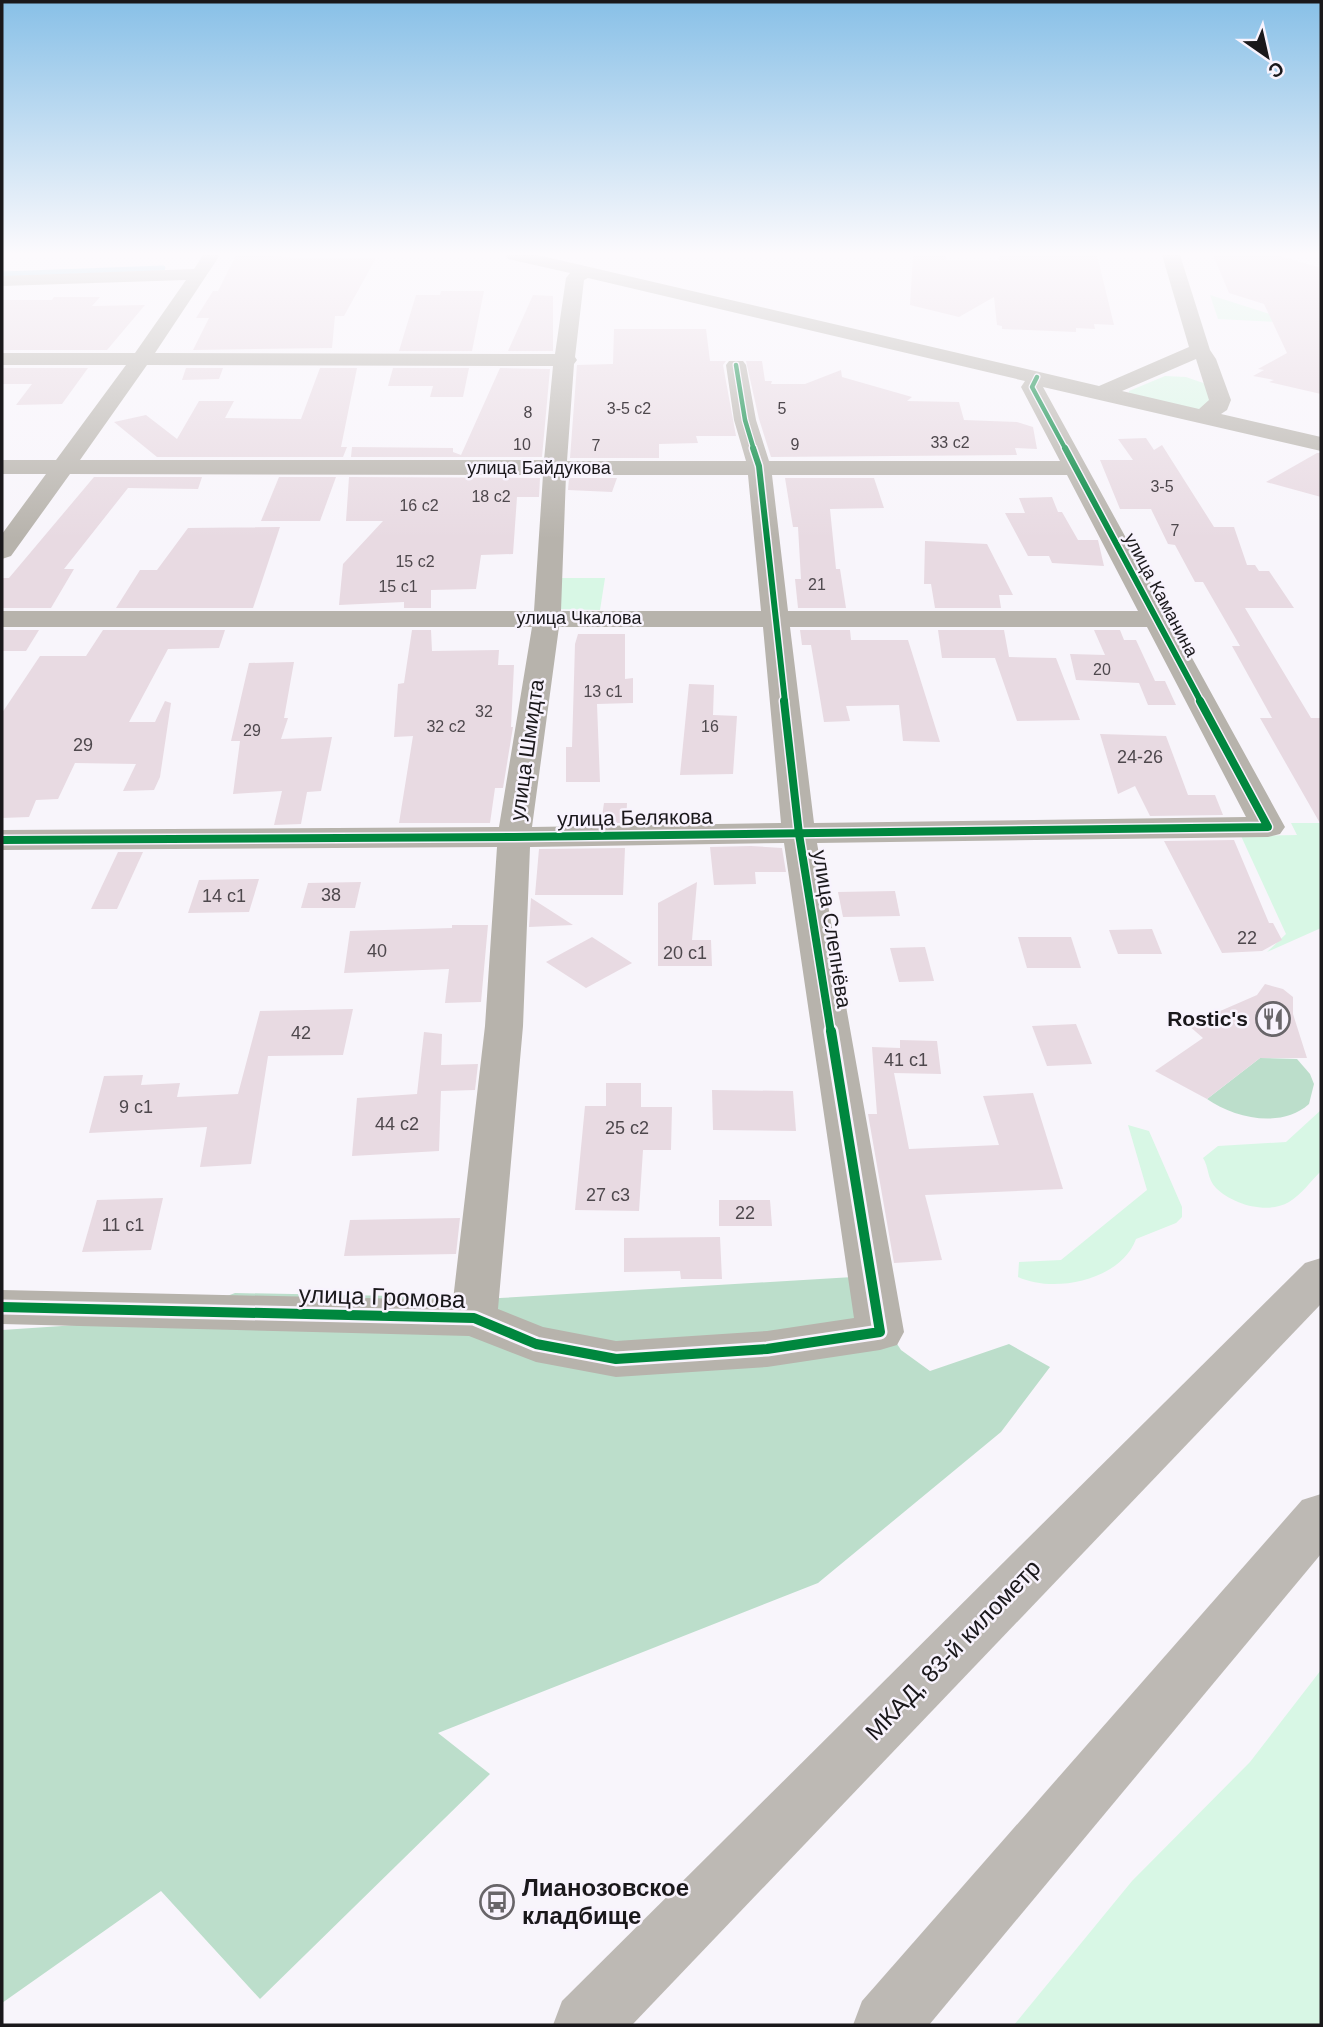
<svg xmlns="http://www.w3.org/2000/svg" width="1323" height="2027" font-family="Arial,sans-serif">
	<style>
		.green { fill: #d8f7e5 }
		.forest { fill: #bcdecb }
		.lines { fill: none; stroke-linecap: round; stroke-linejoin: round }
		.stream { stroke: #99d1e5; stroke-width: 5 }
		.building { fill: #e8dae2 }
		.minor { fill: #b7b3ac; fill-rule: evenodd }
		.highway { fill: #bdb9b4; fill-rule: evenodd }
		.cycleway-far3-casing { stroke: #f8f3fd; stroke-width: 7 }
		.cycleway-far2-casing { stroke: #f8f3fd; stroke-width: 9 }
		.cycleway-far1-casing { stroke: #f8f3fd; stroke-width: 11 }
		.cycleway-casing { stroke: #f8f3fd; stroke-width: 15 }
		.cycleway-far3 { stroke: #00873e; stroke-width: 4.5 }
		.cycleway-far2 { stroke: #00873e; stroke-width: 6 }
		.cycleway-far1 { stroke: #00873e; stroke-width: 8 }
		.cycleway { stroke: #00873e; stroke-width: 10 }
		.labels { text-anchor: middle; stroke-width: 5; stroke-linejoin: round; paint-order: stroke }
		.far-number-label { font-size: 16px; fill: #4e484d }
		.far-street-label { font-size: 18px; fill: #1a181b; stroke: #f8f3fd }
		.number-label { font-size: 18px; fill: #4e484d }
		.street-label { font-size: 21px; fill: #1a181b; stroke: #f8f3fd }
		.poi-label { font-size: 21px; font-weight: bold; fill: #1a181b; stroke: #f8f3fd; text-anchor: end }
		.near-street-label { font-size: 24px; fill: #1a181b; stroke: #f8f3fd }
		.near-poi-label { font-size: 24px; font-weight: bold; fill: #1a181b; stroke: #f8f3fd; text-anchor: start }
	</style>
	<rect width="100%" height="100%" fill="#f8f5fb"/>
	<g class="green">
		<polygon points="1210,295 1298,323 1218,319"/>
		<polygon points="1165,376 1186,377 1209,385 1212,403 1200,410 1129,395 1129,391"/>
		<polygon points="561,578 605,578 600,610 555,609"/>
		<polygon points="1291,823 1321,823 1321,928 1267,952 1286,934 1241,836 1297,835"/>
		<path d="M1321 1110V1171C1311 1181 1301 1195 1289 1202 1267 1215 1232 1204 1216 1188 1207 1179 1209 1167 1203 1158L1218 1146 1286 1142Z"/>
		<path d="M1128 1125 1149 1131 1182 1207V1217L1176 1223 1136 1239C1121 1280 1055 1294 1018 1277L1019 1262 1061 1260 1147 1190Z"/>
		<polygon points="1321,1670 1321,2025 1014,2025 1132,1881 1250,1762"/>
	</g>
	<g class="forest">
		<path d="M1260 1058 1297 1059 1310 1074 1314 1084 1309 1104C1281 1129 1234 1118 1207 1099Z"/>
		<polygon points="853,1277 901,1350 930,1371 1009,1344 1050,1367 1001,1432 818,1583 438,1733 490,1774 260,1999 161,1891 2,2003 2,1330 167,1319 235,1293 500,1298"/>
	</g>
	<g class="lines">
		<polyline class="stream" points="2,274 163,268"/>
	</g>
	<g class="building">
		<polygon points="236,255 312,258 376,258 344,316 335,316 332,348 193,350 209,318 196,318 213,291 218,291"/>
		<polygon points="913,255 946,255 946,260 999,261 999,255 1097,255 1114,325 1094,324 1095,329 1076,328 1076,332 1002,329 1002,326 997,325 994,297 959,317 910,305"/>
		<polygon points="1213,255 1277,255 1321,268 1321,394 1269,382 1274,380 1253,376 1264,370 1258,369 1287,353 1264,304 1229,293"/>
		<polygon points="441,291 484,291 472,351 399,351 416,295 440,295"/>
		<polygon points="533,295 553,296 553,351 508,351"/>
		<polygon points="54,297 100,297 92,306 145,305 107,350 2,350 2,300 52,300"/>
		<polygon points="614,329 706,329 710,361 726,361 723,365 736,436 696,436 698,443 659,444 659,458 570,458 577,365 613,364"/>
		<polygon points="746,361 762,361 765,381 772,381 771,384 805,384 841,370 842,377 912,397 907,401 959,402 964,420 1017,422 1033,427 1037,449 1015,448 1017,455 771,457 759,419"/>
		<polygon points="2,368 88,368 62,404 16,405 32,384 2,384"/>
		<polygon points="186,368 223,368 219,379 182,380"/>
		<polygon points="320,368 357,368 341,447 347,447 343,457 157,457 114,422 146,415 177,439 199,401 234,401 225,418 301,419"/>
		<polygon points="393,368 469,368 463,397 430,397 433,386 388,386"/>
		<polygon points="500,368 550,369 542,457 351,457 352,447 453,448 453,452 461,455"/>
		<polygon points="1146,438 1154,450 1162,445 1214,527 1234,527 1247,565 1255,565 1259,571 1269,571 1294,608 1245,608 1311,718 1321,718 1321,825 1260,718 1272,718 1232,646 1240,646 1203,582 1195,582 1175,545 1168,544 1151,509 1120,509 1100,460 1133,460 1118,439"/>
		<polygon points="1317,453 1321,453 1321,497 1266,482"/>
		<polygon points="94,477 202,477 198,489 128,488 64,569 74,569 51,608 2,608 2,578 9,578"/>
		<polygon points="279,477 336,477 320,521 261,521"/>
		<polygon points="349,477 540,478 539,497 517,497 513,554 481,555 476,589 431,590 431,608 404,608 404,602 339,605 343,564 383,521 346,521"/>
		<polygon points="569,478 617,478 612,492 568,490"/>
		<polygon points="785,478 874,478 884,508 830,509 836,569 840,569 846,608 798,608 795,579 801,579 798,527 793,527"/>
		<polygon points="1052,497 1058,512 1062,512 1078,540 1098,540 1104,566 1052,563 1049,556 1028,556 1005,513 1025,513 1019,498"/>
		<polygon points="280,527 253,608 116,608 140,570 157,570 188,528"/>
		<polygon points="925,541 987,544 1013,595 999,595 1001,608 935,608 931,584 924,584"/>
		<polygon points="2,630 39,630 26,651 2,651"/>
		<polygon points="103,630 225,630 219,648 168,649 129,722 155,722 165,701 171,703 160,777 154,790 123,791 136,764 75,763 58,799 36,800 29,817 2,818 2,713 40,656 86,656"/>
		<polygon points="412,630 431,630 432,651 499,650 498,665 514,665 511,727 513,727 503,788 495,788 490,823 399,823 413,736 394,737 398,684 404,683"/>
		<polygon points="800,630 850,630 851,640 908,640 940,742 903,741 899,705 846,706 850,721 824,722 811,645 802,645"/>
		<polygon points="938,630 1004,630 1009,657 1056,658 1080,720 1017,721 995,658 942,658"/>
		<polygon points="1094,630 1120,630 1124,640 1136,640 1155,681 1165,681 1176,705 1148,705 1139,683 1076,680 1070,654 1105,655"/>
		<polygon points="578,634 625,634 625,679 633,678 633,703 597,704 600,782 566,782 566,747 572,747 575,644"/>
		<polygon points="294,662 284,718 288,718 281,739 332,737 321,791 307,792 301,824 274,825 282,791 233,794 240,741 231,741 249,663"/>
		<polygon points="689,684 714,685 713,715 737,716 733,774 680,775"/>
		<polygon points="1100,734 1166,736 1188,795 1215,795 1223,815 1150,816 1135,786 1118,794"/>
		<polygon points="604,803 627,803 626,823 601,823"/>
		<polygon points="1234,840 1269,923 1273,923 1282,940 1262,951 1222,953 1164,841"/>
		<polygon points="751,846 782,848 786,872 755,872 756,884 714,885 710,847"/>
		<polygon points="625,848 623,895 535,895 539,849"/>
		<polygon points="118,852 143,852 117,909 91,909"/>
		<polygon points="259,879 249,912 188,913 199,880"/>
		<polygon points="361,882 355,908 301,908 308,883"/>
		<polygon points="697,882 692,940 711,940 712,966 658,966 658,903"/>
		<polygon points="895,891 900,916 843,917 838,892"/>
		<polygon points="531,898 573,925 529,927"/>
		<polygon points="452,925 488,925 481,1002 445,1003 449,969 344,973 350,931 452,928"/>
		<polygon points="1152,929 1162,954 1118,954 1109,930"/>
		<polygon points="592,937 632,963 586,988 546,962"/>
		<polygon points="1018,937 1071,937 1081,968 1027,968"/>
		<polygon points="925,947 934,981 899,982 890,948"/>
		<polygon points="1265,984 1283,989 1293,997 1293,1014 1307,1058 1260,1058 1207,1099 1155,1071 1203,1038 1188,1025 1257,995"/>
		<polygon points="353,1009 343,1055 268,1056 251,1164 200,1167 207,1127 89,1133 104,1076 143,1075 141,1085 180,1083 177,1097 238,1094 260,1011"/>
		<polygon points="1076,1024 1092,1064 1047,1066 1032,1026"/>
		<polygon points="424,1032 442,1034 441,1065 478,1064 475,1090 441,1091 439,1151 352,1156 357,1098 417,1094"/>
		<polygon points="900,1040 937,1041 941,1074 894,1073 909,1149 999,1145 983,1096 1033,1093 1063,1189 925,1195 942,1260 894,1263 868,1114 877,1114 872,1047 900,1048"/>
		<polygon points="606,1083 641,1083 641,1107 672,1107 671,1150 643,1150 639,1211 575,1210 585,1106 606,1106"/>
		<polygon points="712,1090 793,1091 796,1131 713,1130"/>
		<polygon points="163,1198 151,1250 82,1252 97,1200"/>
		<polygon points="719,1200 770,1200 772,1226 719,1226"/>
		<polygon points="460,1218 456,1254 344,1256 350,1220"/>
		<polygon points="720,1237 722,1279 681,1279 680,1271 624,1272 624,1238"/>
	</g>
	<g class="lines">
		<path class="minor" d="M203 255H220L155 353 555 354 566 278 570 273 508 259 506 255H538L1099 386 1189 347 1162 255H1180L1210 350 1216 359 1231 400 1227 410 1221 414 1321 437V451L1043 387 1285 827 1280 834 1268 837 817 843 904 1332 897 1345 880 1350 767 1367 616 1377 536 1362 469 1336 2 1324V1290L453 1300 485 1026 497 847 2 850V830L499 827 532 627H2V611H534L543 475 70 474 11 556 2 559V534L46 474H2V460H56L126 365H2V353H135L186 280 2 286V276L194 269ZM588 278 1025 381 1021 387 1060 461H769L756 420 746 365 743 361H729L726 365 734 420 746 461H567L574 364 577 360 575 357 584 280ZM1196 359 1209 400 1199 409 1122 391ZM147 365 553 366 544 460H80ZM566 475H748L761 611H561ZM772 475H1067L1138 611H788ZM559 627H763L781 823 532 827ZM790 627H1147L1246 817 814 823ZM784 843 854 1318 767 1331 616 1341 543 1327 498 1309 523 1026 530 847Z"/>
		<g class="highway">
			<polygon points="1321,1258 1321,1304 632,2025 553,2025 562,2001 1305,1263"/>
			<polygon points="1321,1494 1321,1554 929,2025 853,2025 862,2001 1302,1500"/>
		</g>
		<g class="cycleway-far3-casing">
			<g id="cycleway-far3">
				<polyline points="736,365 745,420 754,450"/>
				<polyline points="1037,377 1032,387 1066,450"/>
			</g>
		</g>
		<g class="cycleway-far2-casing">
			<g id="cycleway-far2">
				<polyline points="753,448 759,466 785,702"/>
				<polyline points="1065,448 1201,702"/>
			</g>
		</g>
		<g class="cycleway-far1-casing">
			<g id="cycleway-far1">
				<polyline points="784,701 799,834 831,1033"/>
				<polyline points="2,840 514,837 1268,827 1200,701"/>
			</g>
		</g>
		<g class="cycleway-casing">
			<polyline id="cycleway" points="2,1307 474,1318 536,1344 616,1359 767,1349 880,1332 831,1031"/>
		</g>
		<use href="#cycleway-far3" class="cycleway-far3"/>
		<use href="#cycleway-far2" class="cycleway-far2"/>
		<use href="#cycleway-far1" class="cycleway-far1"/>
		<use href="#cycleway" class="cycleway"/>
	</g>
	<linearGradient id="sky" x2="0" y2="1"><stop stop-color="#88c0e7"/><stop offset="0.47" stop-color="#fcfafd"/><stop offset="1" stop-color="#fcfafd" stop-opacity="0"/></linearGradient>
	<rect width="1323" height="539" fill="url(#sky)"/>
	<defs>
		<g id="restaurant-ring" transform="scale(1.75)"><circle r="9.5" fill="#f8f3fd" stroke="#686569" stroke-width="1.5"/><path d="M-5-6h1v4h1v-4h1v4h1v-4h1v5L-1.5 .5V6h-2V.5L-5-1ZM5-6V6H3V1.5H1.5Q1.5-4 5-6Z" fill="#686569"/></g>
		<g id="bus-ring" transform="scale(1.75)"><circle r="9.5" fill="#f8f3fd" stroke="#686569" stroke-width="1.5"/><path d="M-5-6H5V4H4V6H2V4H-2V6H-4V4H-5ZM-3.5-4V0h7V-4ZM-3.5 1.2v1.5H-2V1.2ZM2 1.2v1.5H3.5V1.2Z" fill="#686569"/></g>
	</defs>
	<g fill-rule="evenodd">
		<use href="#restaurant-ring" x="1273" y="1019"/>
		<use href="#bus-ring" x="497" y="1902"/>
	</g>
	<g class="labels">
		<g class="far-number-label">
			<text x="629" y="414">3-5 с2</text>
			<text x="782" y="414">5</text>
			<text x="528" y="418">8</text>
			<text x="950" y="448">33 с2</text>
			<text x="522" y="450">10</text>
			<text x="795" y="450">9</text>
			<text x="596" y="451">7</text>
			<text x="1162" y="492">3-5</text>
			<text x="491" y="502">18 с2</text>
			<text x="419" y="511">16 с2</text>
			<text x="1175" y="536">7</text>
			<text x="415" y="567">15 с2</text>
			<text x="817" y="590">21</text>
			<text x="398" y="592">15 с1</text>
			<text x="1102" y="675">20</text>
			<text x="603" y="697">13 с1</text>
			<text x="484" y="717">32</text>
			<text x="446" y="732">32 с2</text>
			<text x="710" y="732">16</text>
			<text x="252" y="736">29</text>
		</g>
		<g class="far-street-label">
			<text x="539" y="474">улица Байдукова</text>
			<text transform="translate(1161 595) rotate(62)" y="6">улица Каманина</text>
			<text x="579" y="624">улица Чкалова</text>
		</g>
		<g class="number-label">
			<text x="83" y="751">29</text>
			<text x="1140" y="763">24-26</text>
			<text x="331" y="901">38</text>
			<text x="224" y="902">14 с1</text>
			<text x="1247" y="944">22</text>
			<text x="377" y="957">40</text>
			<text x="685" y="959">20 с1</text>
			<text x="301" y="1039">42</text>
			<text x="906" y="1066">41 с1</text>
			<text x="136" y="1113">9 с1</text>
			<text x="397" y="1130">44 с2</text>
			<text x="627" y="1134">25 с2</text>
			<text x="608" y="1201">27 с3</text>
			<text x="745" y="1219">22</text>
			<text x="123" y="1231">11 с1</text>
		</g>
		<g class="street-label">
			<text transform="translate(527 750) rotate(-82)" y="7">улица Шмидта</text>
			<text transform="translate(635 818) rotate(-1)" y="7">улица Белякова</text>
			<text transform="translate(832 929) rotate(81)" y="7">улица Слепнёва</text>
		</g>
		<g class="poi-label">
			<text x="1248" y="1026">Rostic's</text>
		</g>
		<g class="near-street-label">
			<text transform="translate(382 1297) rotate(2)" y="8">улица Громова</text>
			<text transform="translate(953 1650) rotate(-46)" y="8">МКАД, 83-й километр</text>
		</g>
		<g class="near-poi-label">
			<text x="522" y="1896">Лианозовское<tspan x="522" dy="28">кладбище</tspan></text>
		</g>
	</g>
	<rect width="1323" height="2027" fill="none" stroke="#1a181b" stroke-width="7"/>
	<g transform="translate(1267 56) rotate(146)" stroke="#f8f3fd" stroke-width="5" paint-order="stroke">
	<path d="M0-5L12 26L0 18L-12 26Z" fill="#1a181b"/>
	<text y="-10" font-size="19" font-weight="bold" text-anchor="middle" fill="#1a181b">С</text>
	</g>
</svg>
